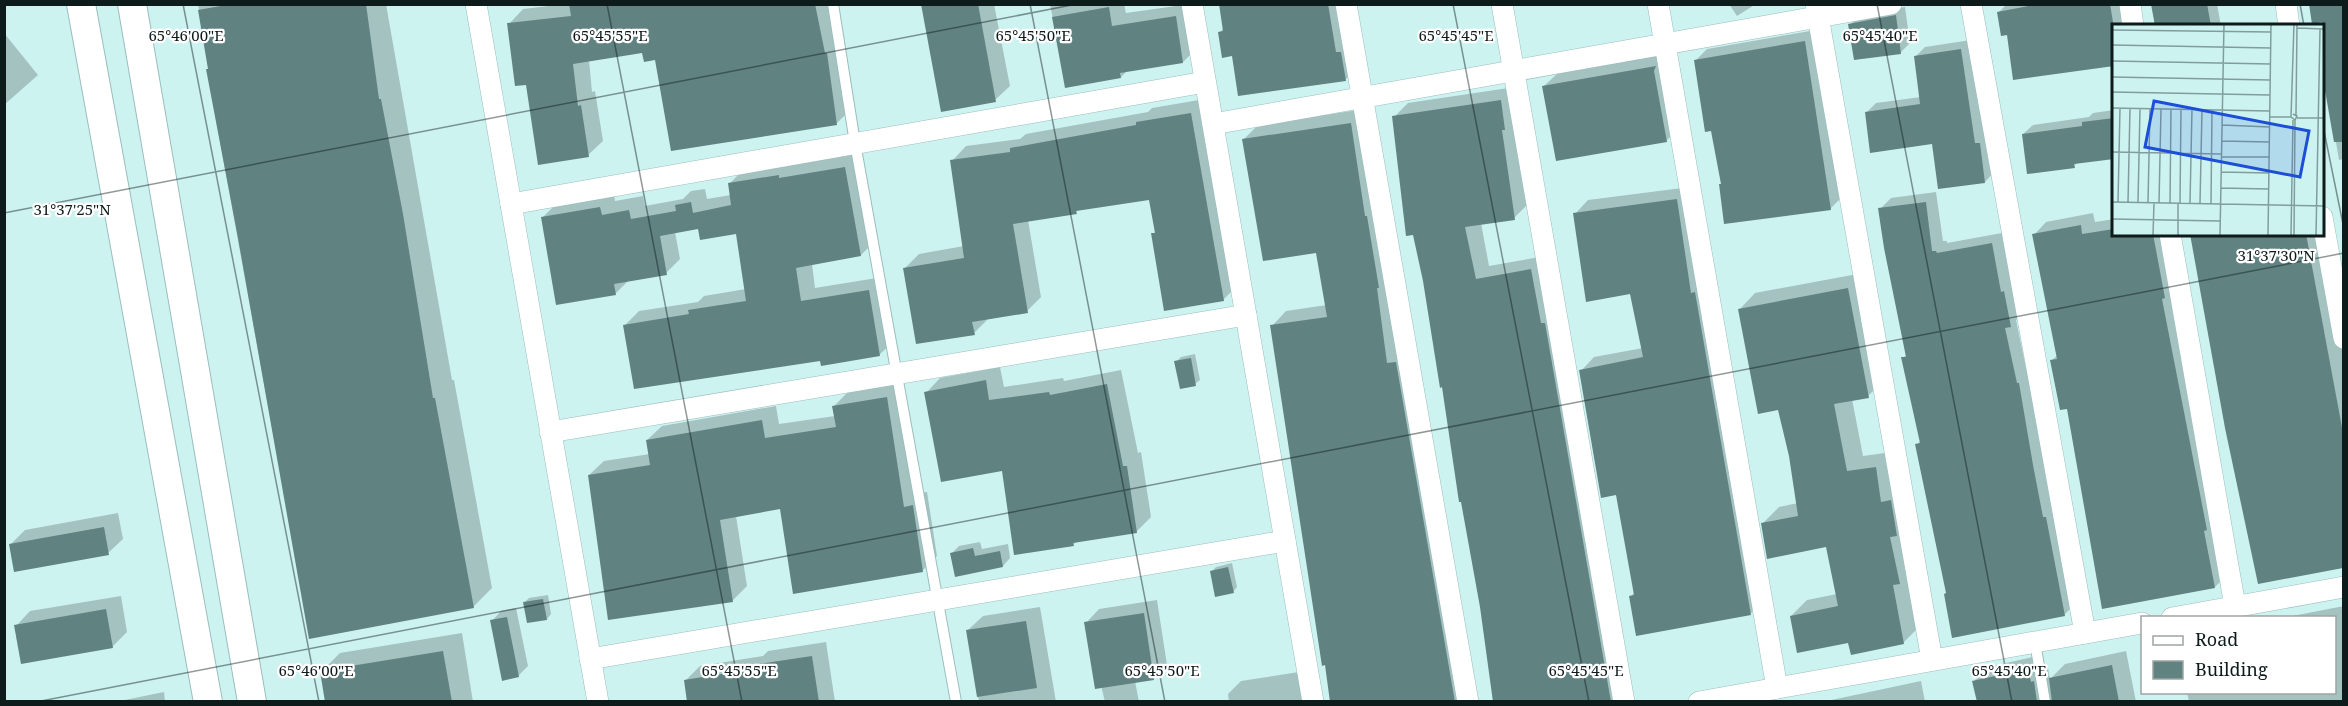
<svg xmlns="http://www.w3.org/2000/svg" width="2348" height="706" font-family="'Noto Serif',serif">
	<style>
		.shadow { fill: #0003 }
		.building { fill: #608281 }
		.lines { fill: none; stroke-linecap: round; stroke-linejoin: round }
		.lane-casing { stroke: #9abebd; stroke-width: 12 }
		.street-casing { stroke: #9abebd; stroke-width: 22 }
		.secondary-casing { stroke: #9abebd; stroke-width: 30 }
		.lane { stroke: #fff; stroke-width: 10 }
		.street { stroke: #fff; stroke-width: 21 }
		.secondary { stroke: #fff; stroke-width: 28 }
		.ticks { fill: none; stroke: #0d1b1a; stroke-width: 1.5; stroke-opacity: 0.45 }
		.inset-road { fill: none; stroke: #809d9b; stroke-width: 1.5 }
		.view { fill: #1d4ed8; fill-opacity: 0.15; stroke: #1d4ed8; stroke-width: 3 }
		.inset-edge { fill: none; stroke: #0d1b1a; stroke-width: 3 }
		.ticks-label { font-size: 15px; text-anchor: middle; fill: #0d1b1a; stroke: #fff; stroke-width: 4.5; stroke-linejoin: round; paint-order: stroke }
	</style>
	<rect width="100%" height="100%" fill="#cdf3f1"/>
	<g class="shadow">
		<polygon points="198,4 386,4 452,380 454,380 492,588 473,607 310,637 207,70 209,68"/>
		<polygon points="566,4 832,4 851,109 837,123 656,59 644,51 589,60 592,92 595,91 603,141 588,155 527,83 509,24 523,9"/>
		<polygon points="923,4 994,4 1010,86 995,100"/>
		<polygon points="1050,4 1124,4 1126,13 1190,4 1197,48 1183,62 1127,71 1121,77 1066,87"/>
		<polygon points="1220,4 1344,4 1360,65 1346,79 1239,95 1233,54 1220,32 1224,28"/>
		<polygon points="1729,4 1756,4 1737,16"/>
		<polygon points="2007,4 2121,4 2125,26 2114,26 2114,64 2008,33 1999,12"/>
		<polygon points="2153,4 2217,4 2221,26 2157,26"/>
		<polygon points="2310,4 2344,4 2344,159 2339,160 2322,60 2322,26 2317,26"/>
		<polygon points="1905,7 1910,43 1900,53 1850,25 1860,15"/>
		<polygon points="1816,30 1842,197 1830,209 1720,185 1722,183 1712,129 1695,61 1707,49"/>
		<polygon points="4,33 38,75 4,105"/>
		<polygon points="1971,40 1994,172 1985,182 1933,142 1866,113 1876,103 1921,97 1916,56 1925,47"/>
		<polygon points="1669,53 1681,126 1666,141 1544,86 1559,72"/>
		<polygon points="1515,87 1528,204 1514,218 1481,223 1489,266 1545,256 1625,689 1612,702 1495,702 1482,607 1444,386 1394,117 1408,103"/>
		<polygon points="1205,99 1237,286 1223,300 1153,234 1156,231 1150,198 1079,209 1076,212 1028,220 1041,297 1027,311 988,319 974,333 905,268 919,254 964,246 952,161 966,146 1020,139 1026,134 1148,112 1152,108"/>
		<polygon points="1365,109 1474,702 1332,702 1272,326 1286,311 1327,305 1318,252 1244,139 1258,125"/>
		<polygon points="2114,110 2114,157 2078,162 2074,166 2023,134 2033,125 2089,117 2093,113"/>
		<polygon points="859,153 875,241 861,255 812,264 815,288 883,277 894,341 879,355 821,360 624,326 639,311 698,302 704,296 746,289 737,232 699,227 675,232 680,259 666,273 629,280 615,294 542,218 556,204 614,193 615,201 643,196 645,206 683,199 691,191 705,189 707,199 731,195 729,184 744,169"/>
		<polygon points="1690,187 1764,600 1751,613 1630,597 1635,592 1618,493 1581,371 1594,357 1643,348 1632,292 1575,214 1588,200"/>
		<polygon points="1936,192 1943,241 1947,241 1947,243 2002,233 2021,315 2016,320 2027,373 2029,373 2075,604 2064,615 1947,592 1917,445 1921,440 1903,358 1907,354 1880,209 1891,198"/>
		<polygon points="2093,213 2095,222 2114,219 2114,234 2167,234 2227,575 2215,587 2068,407 2052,360 2058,355 2034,235 2046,222"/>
		<polygon points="2191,234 2322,234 2344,344 2344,566 2260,583"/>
		<polygon points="1863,273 1884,380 1868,396 1852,399 1863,456 1892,452 1919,627 1903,643 1850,642 1791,616 1807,600 1837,594 1827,546 1763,523 1779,507 1798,503 1791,456 1779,408 1739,310 1755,293"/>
		<polygon points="1195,354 1200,380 1195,384 1176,362 1181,357"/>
		<polygon points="1000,367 1004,387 1063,378 1064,381 1121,370 1138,453 1141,452 1151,517 1136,532 1077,541 1073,545 1003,469 926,393 940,378"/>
		<polygon points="901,383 918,493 927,492 937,556 922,571 781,507 736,516 747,586 732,601 589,475 604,461 650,454 647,440 662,426 776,406 779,424 835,416 834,406 848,392"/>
		<polygon points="118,513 123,539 108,553 10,545 25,530"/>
		<polygon points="980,542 982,549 1008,544 1010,558 1003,566 951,554 959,546"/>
		<polygon points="1232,563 1237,587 1233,592 1212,571 1216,567"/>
		<polygon points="548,595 551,614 547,619 525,602 529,598"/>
		<polygon points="121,596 127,632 112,647 16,626 30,611"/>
		<polygon points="1157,600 1167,665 1154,679 1135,681 1139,702 1105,702 1086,623 1099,609"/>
		<polygon points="2344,606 2344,702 2189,702 2187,692 2334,692 2334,618 2282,618"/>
		<polygon points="1040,607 1056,702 979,702 968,630 983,616"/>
		<polygon points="516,608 528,666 518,676 492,621 501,611"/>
		<polygon points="462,633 473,702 326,702 321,672 340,653"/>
		<polygon points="826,642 835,702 689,702 686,680 700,666 763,656 768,651"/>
		<polygon points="2126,651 2136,702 1978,702 1974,681 1988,667 2042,655 2045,668 2048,668 2050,679 2065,664"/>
		<polygon points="1299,672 1304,702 1229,702 1228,694 1241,681"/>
		<polygon points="1921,681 1925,702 1822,702"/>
		<polygon points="164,692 165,702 115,702"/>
	</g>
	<g class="building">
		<polygon points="232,4 366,4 379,99 381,99 403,214 433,398 435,398 474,608 309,639 238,238 206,69 208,69 198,10"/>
		<polygon points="569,4 815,4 825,53 827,53 837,125 671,151 655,60 644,62 642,53 573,64 578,106 581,105 589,157 538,165 526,85 515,86 507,23 571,16"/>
		<polygon points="921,4 978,4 996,102 941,112"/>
		<polygon points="1219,4 1328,4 1336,52 1341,52 1346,81 1238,96 1232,56 1222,58 1218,32 1223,31"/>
		<polygon points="2039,4 2110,4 2114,28 2114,66 2013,80 2007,35 2001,36 1997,12"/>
		<polygon points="2151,4 2207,4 2211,26 2155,26"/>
		<polygon points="2309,4 2343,4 2343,142 2334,142 2322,73 2322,22 2312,24"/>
		<polygon points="1109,7 1112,26 1176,16 1183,63 1120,73 1121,78 1065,88 1052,17"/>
		<polygon points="1896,15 1901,54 1854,60 1848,24"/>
		<polygon points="1805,41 1831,210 1724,224 1719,184 1721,184 1711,131 1705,132 1694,60"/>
		<polygon points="1961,49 1975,143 1980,143 1985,183 1938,189 1932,144 1870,153 1865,112 1920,104 1914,56"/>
		<polygon points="1656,66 1654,71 1667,142 1556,161 1542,86"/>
		<polygon points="1501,100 1505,130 1502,130 1515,220 1465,227 1476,279 1531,269 1541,323 1545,323 1611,702 1493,702 1480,607 1461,502 1459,502 1442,387 1440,388 1423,281 1413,235 1406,236 1392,116"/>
		<polygon points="1191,113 1224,301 1164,311 1151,233 1155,233 1149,200 1076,211 1077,214 1013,224 1028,313 972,322 975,335 916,344 903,268 964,258 950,160 1010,152 1010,148 1136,125 1136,122"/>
		<polygon points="2114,118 2114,159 2074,164 2075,168 2027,174 2022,134 2082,126 2082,122"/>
		<polygon points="1351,123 1365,216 1367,216 1379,288 1377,288 1387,363 1396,362 1455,702 1330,702 1325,665 1322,666 1270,325 1327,317 1316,253 1263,261 1242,139"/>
		<polygon points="845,167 861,256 796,268 801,301 869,290 880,356 821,366 820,361 634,389 623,325 689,314 688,310 746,301 736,234 700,240 698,229 660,236 667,275 614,284 616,295 556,305 541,217 600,207 602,215 629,210 631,219 676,211 675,205 691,202 693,213 731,205 728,183 779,175 779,178"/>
		<polygon points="1677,199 1691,293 1695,292 1751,615 1636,636 1629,596 1634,595 1616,495 1601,498 1579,370 1643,357 1630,294 1586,302 1573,213"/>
		<polygon points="1926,202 1932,251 1936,251 1937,253 1992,243 2001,292 2004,291 2011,327 2005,328 2017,383 2019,383 2033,465 2043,517 2046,517 2065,616 1952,638 1944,594 1946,593 1915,444 1920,443 1901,357 1906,357 1884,248 1878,208"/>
		<polygon points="2081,225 2082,234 2114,229 2114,234 2153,234 2165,298 2162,299 2207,530 2204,531 2215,588 2102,609 2067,409 2060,410 2050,360 2057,359 2032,234"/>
		<polygon points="2190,234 2306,234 2343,433 2343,568 2258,584 2225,428"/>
		<polygon points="1848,288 1869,398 1834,404 1847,471 1876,467 1881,502 1891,500 1897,536 1890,537 1900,584 1893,585 1904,644 1851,655 1848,643 1797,653 1790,616 1838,606 1826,547 1767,559 1761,523 1798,516 1789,456 1778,410 1758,414 1738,309"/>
		<polygon points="1191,358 1196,386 1180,389 1174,361"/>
		<polygon points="986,380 989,400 1049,392 1050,395 1107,384 1123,466 1127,466 1137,533 1073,543 1074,546 1014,555 1002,471 941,482 924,392"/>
		<polygon points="887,397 904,507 913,505 923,572 793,594 780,509 720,520 733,602 608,620 588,475 650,465 646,440 762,420 765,438 836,427 832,406"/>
		<polygon points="104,527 109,555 14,572 9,544"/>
		<polygon points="973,548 975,556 1000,551 1003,567 955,577 950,553"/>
		<polygon points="1228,567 1234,593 1215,597 1210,571"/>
		<polygon points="543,599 547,620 527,623 523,602"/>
		<polygon points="106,609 113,648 21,664 14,625"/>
		<polygon points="1144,613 1154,680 1095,689 1084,622"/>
		<polygon points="507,617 519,677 502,681 490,620"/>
		<polygon points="1026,621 1037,688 977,697 966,630"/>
		<polygon points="443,651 452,702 325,702 320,671"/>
		<polygon points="812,656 819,702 687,702 684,680 753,669 752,665"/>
		<polygon points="2112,665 2119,702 2052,702 2049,678"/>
		<polygon points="2028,669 2031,682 2034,681 2037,702 1977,702 1972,681"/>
	</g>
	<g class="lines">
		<g class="lane-casing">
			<g id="lane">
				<polyline points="833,4 855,143 956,702"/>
				<polyline points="2035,642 2045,702"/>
			</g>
		</g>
		<g class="street-casing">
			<g id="street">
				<polyline points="476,4 598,702"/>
				<polyline points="1192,4 1313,702"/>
				<polyline points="1346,4 1468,702"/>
				<polyline points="1502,4 1624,702"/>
				<polyline points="1658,4 1777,688"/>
				<polyline points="1971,4 2085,633"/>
				<polyline points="2130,4 2133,26"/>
				<polyline points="2286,4 2289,26"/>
				<polyline points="1816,5 1932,660"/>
				<polyline points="1213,124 1891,4"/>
				<polyline points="511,204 1205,82"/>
				<polyline points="2322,217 2344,338"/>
				<polyline points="2170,234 2235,606"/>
				<polyline points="550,432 1246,315"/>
				<polyline points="2172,618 2344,587"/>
				<polyline points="590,659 1285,541"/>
				<polyline points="1699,702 2142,623"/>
			</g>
		</g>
		<g class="secondary-casing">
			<g id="secondary">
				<polyline points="81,4 208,702"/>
				<polyline points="132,4 252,702"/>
			</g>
		</g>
		<use href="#lane" class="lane"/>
		<use href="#street" class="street"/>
		<use href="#secondary" class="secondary"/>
	</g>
	<path class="ticks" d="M183 4 319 702M607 4 742 702M1030 4 1165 702M1453 4 1589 702M1877 4 2012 702M2300 4 2304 26M2322 121 2344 229M4 213 1077 4M36 702 2344 253"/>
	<g transform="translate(2112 24)">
		<rect width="212" height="212" fill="#cdf3f1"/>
		<path class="inset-road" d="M185 4 212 5M0 6 159 8M0 21 159 24M0 37 159 40M0 53 158 56M0 68 158 71M0 84 158 87M181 90 185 92 183 96 179 93 182 0M184 91 185 0M158 93H179M185 94H212M110 101 158 103M110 117 157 118M0 128 110 130M110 133H157M109 148 157 149M109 164 156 165M0 178 212 182M6 178 8 84M16 178 18 84M26 178 28 85M36 178 38 85M47 179 49 85M58 179 59 85M68 179 69 85M78 179 80 85M88 179 90 86M99 180 100 86M0 195 108 197M41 211 42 179M66 211V179M108 211 112 0M156 211 159 0M179 211 181 96M182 211 183 96M204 211 208 5"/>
		<path class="view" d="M42 77 197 107 188 153 33 123Z"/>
		<rect width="212" height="212" class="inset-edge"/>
	</g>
	<g class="ticks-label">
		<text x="186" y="41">65°46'00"E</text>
		<text x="610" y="41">65°45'55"E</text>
		<text x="1033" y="41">65°45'50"E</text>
		<text x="1880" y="41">65°45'40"E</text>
		<text x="1456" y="41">65°45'45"E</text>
		<text x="72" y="215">31°37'25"N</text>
		<text x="2276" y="261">31°37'30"N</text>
		<text x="316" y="676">65°46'00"E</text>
		<text x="739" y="676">65°45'55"E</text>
		<text x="1162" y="676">65°45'50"E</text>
		<text x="1586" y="676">65°45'45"E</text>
		<text x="2009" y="676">65°45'40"E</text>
	</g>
	<rect width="2348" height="706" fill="none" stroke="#0d1b1a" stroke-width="12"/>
	<rect x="2141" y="616" width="195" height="78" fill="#ffffff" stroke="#9ea4a3" stroke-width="1.5"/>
	<rect x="2153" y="636" width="30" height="9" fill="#ffffff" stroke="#9ea4a3" stroke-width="1.5"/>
	<text x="2195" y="646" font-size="18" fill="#0d1b1a">Road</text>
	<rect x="2153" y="661" width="30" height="18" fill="#608281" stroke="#9ea4a3" stroke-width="1.5"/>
	<text x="2195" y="676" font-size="18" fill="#0d1b1a">Building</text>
</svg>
